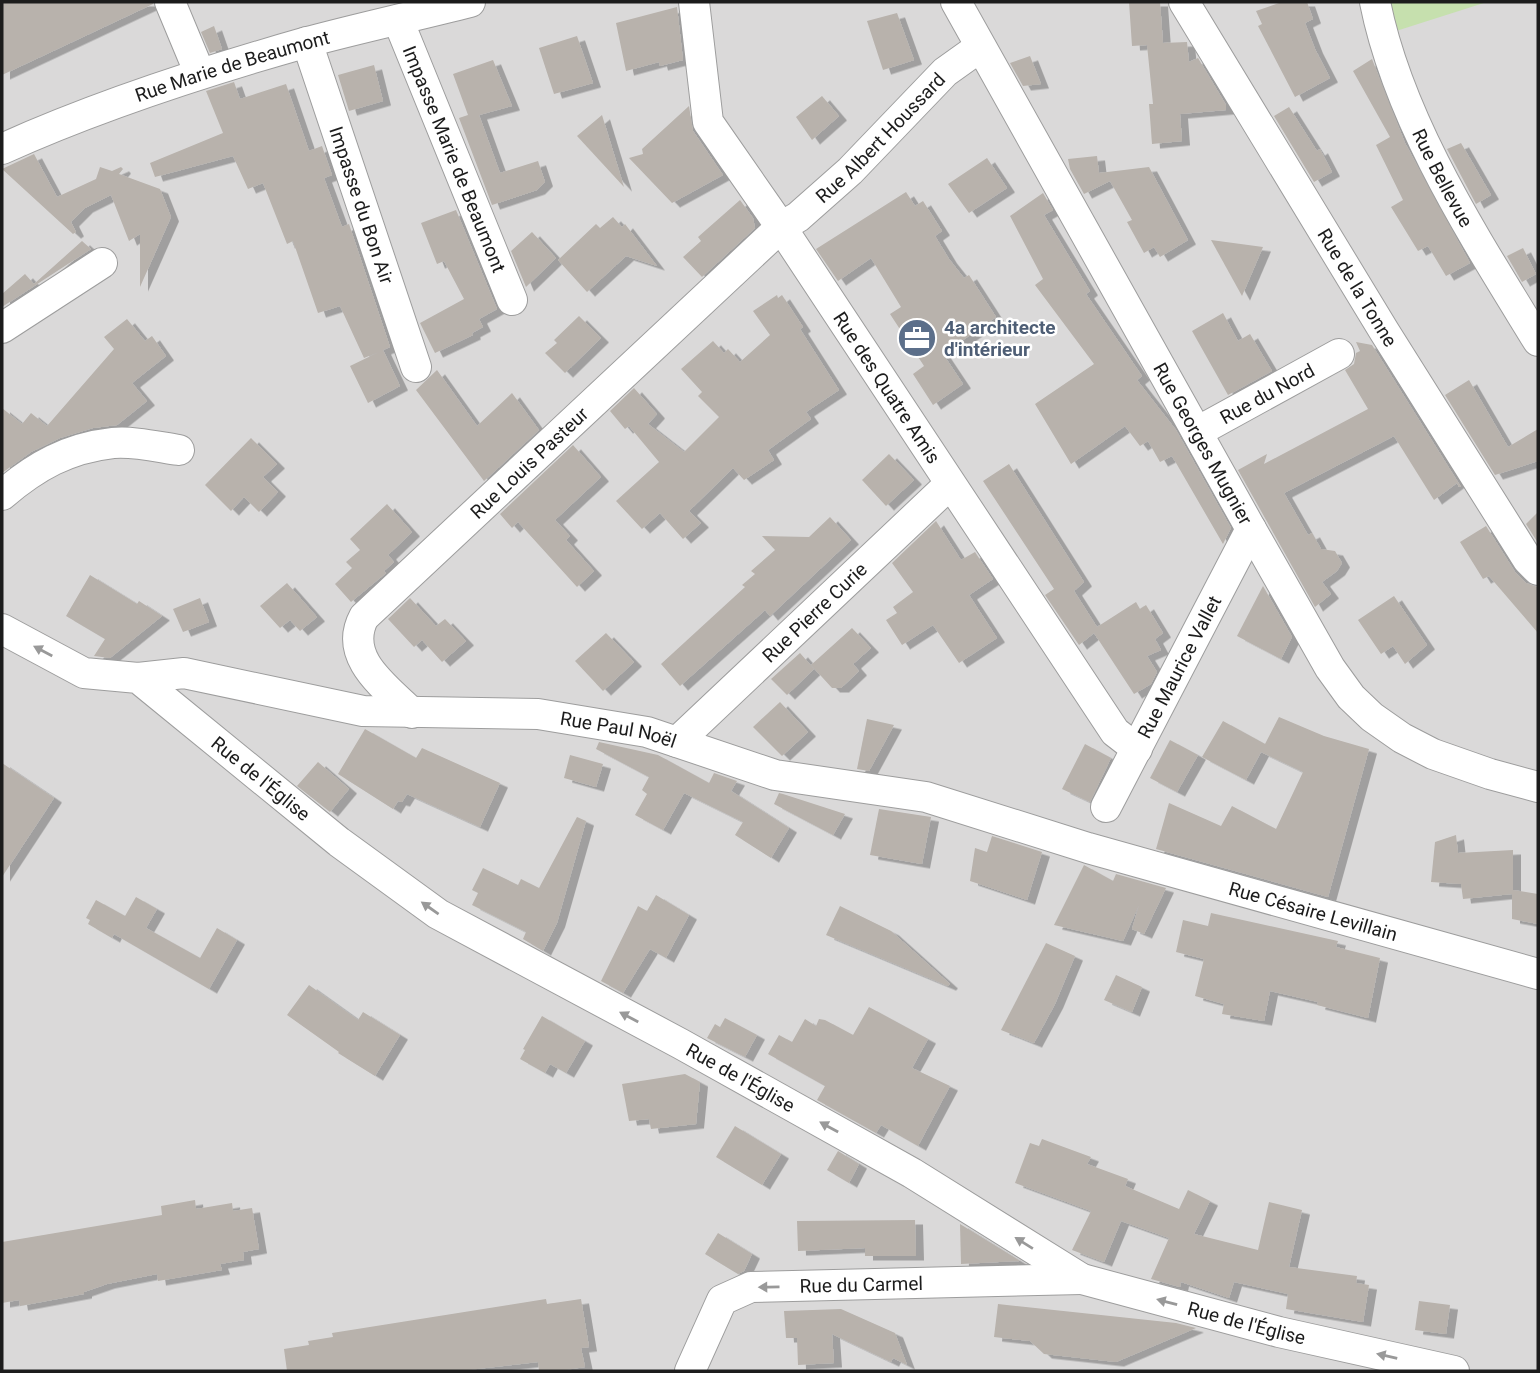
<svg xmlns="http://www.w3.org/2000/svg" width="1540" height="1373" font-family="Roboto,sans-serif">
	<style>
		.residential { fill: #dad9d9 }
		.grass { fill: #c6e0ae }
		.building { fill: #b8b2ac; filter: url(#shadow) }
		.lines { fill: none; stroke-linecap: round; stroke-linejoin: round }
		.minor-casing { stroke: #9d9d9d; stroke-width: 32 }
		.minor { stroke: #fff; stroke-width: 30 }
		.oneway { fill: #999 }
		.labels { text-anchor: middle; stroke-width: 5; stroke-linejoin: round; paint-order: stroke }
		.street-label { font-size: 19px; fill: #1c1c1c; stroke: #fff }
		.service-label { font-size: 19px; font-weight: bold; fill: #4e5e75; stroke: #fff; text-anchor: start }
	</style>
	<defs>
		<filter id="shadow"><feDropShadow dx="8" dy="4.5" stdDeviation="0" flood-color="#0004"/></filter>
	</defs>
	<rect width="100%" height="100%" fill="#ece9e2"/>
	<rect class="residential" x="2" y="2" width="1536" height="1369"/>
	<polygon class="grass" points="1387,2 1487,2 1393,32"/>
	<g class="building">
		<polygon points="2,2 153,2 153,4 2,75"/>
		<polygon points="1129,2 1160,2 1163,43 1187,42 1189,62 1198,58 1226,105 1226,110 1180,114 1182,141 1152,144 1149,104 1153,104 1147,45 1132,46"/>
		<polygon points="1282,2 1307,2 1313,19 1305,23 1315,49 1330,78 1295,97 1258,26 1262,24 1256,11"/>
		<polygon points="677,7 683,60 660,66 659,62 626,71 616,23"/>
		<polygon points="897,13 914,60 883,70 867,21"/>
		<polygon points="214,26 222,49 210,53 201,32"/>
		<polygon points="577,36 593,83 554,94 539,48"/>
		<polygon points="1030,56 1041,84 1023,86 1010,63"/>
		<polygon points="1372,59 1405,143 1470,263 1446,276 1428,246 1418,251 1391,207 1403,200 1376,145 1390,137 1353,71"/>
		<polygon points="493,60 512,106 479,115 500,173 538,161 545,182 537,190 492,205 459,118 468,115 453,74"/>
		<polygon points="374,65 383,101 349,111 338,75"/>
		<polygon points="234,82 240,99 286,84 309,151 322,146 332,175 324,178 342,227 349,224 390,347 383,350 400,386 368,403 350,366 379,352 364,358 340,306 318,313 293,241 287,244 263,183 248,189 233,156 155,177 150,163 223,133 206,91"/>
		<polygon points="822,96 839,116 812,140 796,117"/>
		<polygon points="689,106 693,131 723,175 672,203 629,158 643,154 642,149"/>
		<polygon points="1289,107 1317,151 1320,149 1332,172 1314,182 1274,116"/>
		<polygon points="602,115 624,187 577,136"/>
		<polygon points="1461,143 1491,195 1476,204 1447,149"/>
		<polygon points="34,154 57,197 96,179 100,167 112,171 121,167 123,169 119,174 160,189 171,217 140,287 140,234 129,241 111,195 85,208 71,222 76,232 73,234 2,169"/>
		<polygon points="1097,156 1099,173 1149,167 1188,240 1160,257 1154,247 1144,253 1127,222 1132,220 1110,181 1084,194 1070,169 1068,159"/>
		<polygon points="987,158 1007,188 969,213 948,184"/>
		<polygon points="906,192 915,206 923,201 942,231 935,236 949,259 964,278 969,275 996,317 943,354 963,384 933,405 913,374 924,366 890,314 901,307 871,258 838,281 816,249"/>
		<polygon points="1043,193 1053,210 1044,215 1090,291 1086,294 1142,376 1137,380 1176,430 1231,528 1223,544 1172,456 1160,462 1148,441 1140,446 1125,426 1071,464 1035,404 1094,364 1035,285 1043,279 1010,216"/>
		<polygon points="740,200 753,218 755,228 702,277 683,257 701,241 698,237"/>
		<polygon points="456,210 497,309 479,319 483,327 472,333 473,335 435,353 420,323 464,299 444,261 437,264 421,223"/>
		<polygon points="613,217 622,227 625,224 657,266 626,256 587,292 558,260 596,224 600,228"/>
		<polygon points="532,232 556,258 526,287 511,251"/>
		<polygon points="1211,240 1263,247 1242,296"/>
		<polygon points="82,241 91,249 2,307 2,294 25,274 34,284"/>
		<polygon points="1523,248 1536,274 1522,282 1507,256"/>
		<polygon points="777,295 778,298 782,295 803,327 800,329 839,390 806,412 811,419 768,450 774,460 744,480 733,468 689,511 701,523 683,539 660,513 642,529 616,501 659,462 629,426 625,429 610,411 634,388 657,414 648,424 684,452 719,417 698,396 702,392 681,369 713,341 724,353 728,349 740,362 770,335 753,311"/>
		<polygon points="1223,313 1238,341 1250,334 1272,371 1228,395 1192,331"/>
		<polygon points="579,316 601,338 565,373 545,353 557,343 554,340"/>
		<polygon points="127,319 145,341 152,336 166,356 132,383 147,401 117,425 93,428 60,438 31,452 2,473 2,408 22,424 31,413 47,426 114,349 104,337"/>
		<polygon points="1356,342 1372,345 1461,487 1459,487 1457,483 1434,500 1394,436 1284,493 1308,535 1312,533 1321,549 1335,551 1342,563 1337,571 1322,582 1331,594 1315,607 1238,470 1267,454 1264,464 1368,409 1345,370 1354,364 1356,353 1360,351"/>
		<polygon points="437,370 477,426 512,393 539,430 484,481 416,390"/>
		<polygon points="1469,380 1508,447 1538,429 1538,461 1495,475 1445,395"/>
		<polygon points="251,438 277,464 263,477 278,492 259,512 244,497 231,511 205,485"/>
		<polygon points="573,445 601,477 555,520 570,536 566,540 594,571 577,587 518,522 512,528 500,514"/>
		<polygon points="889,454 914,480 886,506 862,480"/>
		<polygon points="1009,464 1084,582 1074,591 1097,627 1136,602 1140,609 1146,605 1163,633 1155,639 1161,650 1147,656 1157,672 1151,684 1134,694 1094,633 1079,645 1045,595 1054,589 983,481"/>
		<polygon points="387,504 412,532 388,555 394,562 384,571 386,573 351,602 335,584 352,568 346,562 360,550 350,539"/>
		<polygon points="1538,512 1538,543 1526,524"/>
		<polygon points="830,517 851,540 770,616 765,610 680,686 661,664 745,587 742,585 755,574 751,571 775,550 762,536 809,537"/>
		<polygon points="936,521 961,560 975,552 993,579 969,595 997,638 959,663 933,625 902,645 886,620 897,613 893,607 913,592 892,563"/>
		<polygon points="1486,526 1515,572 1526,583 1538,587 1538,633 1489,576 1483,579 1460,542"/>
		<polygon points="90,575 137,604 139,601 162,616 110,658 94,656 105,639 66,616"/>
		<polygon points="287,583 317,617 300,631 290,620 280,628 260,606"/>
		<polygon points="1263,586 1292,637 1281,659 1237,636"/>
		<polygon points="1394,596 1427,645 1405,664 1393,646 1381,654 1358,620"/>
		<polygon points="200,598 209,622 183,632 173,609"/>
		<polygon points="410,598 436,626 445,619 466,641 442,662 422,640 414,647 388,619"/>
		<polygon points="852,628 871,648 853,664 859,671 841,688 832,688 811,665"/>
		<polygon points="606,633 634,662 603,691 575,661"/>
		<polygon points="800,653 814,669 787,695 771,679"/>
		<polygon points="780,702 808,732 782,756 753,727"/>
		<polygon points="1279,717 1324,736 1369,749 1328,897 1156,849 1169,803 1221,826 1232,806 1276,829 1303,772 1261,752 1246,780 1202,757 1223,721 1265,744"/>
		<polygon points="867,719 894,725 869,771 857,769"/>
		<polygon points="365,729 416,758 422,748 500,783 480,827 407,794 402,802 398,801 393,809 338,774"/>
		<polygon points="1170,740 1198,755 1177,792 1150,778"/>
		<polygon points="599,742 658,755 709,783 714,773 737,781 731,791 789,828 771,858 735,835 743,822 684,793 663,830 635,815 647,794 642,790 649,777 596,749"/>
		<polygon points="1085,744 1111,758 1090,802 1062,789"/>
		<polygon points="570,755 603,764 596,787 564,778"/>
		<polygon points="318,762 349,789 330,812 297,786"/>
		<polygon points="2,763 54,798 2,877"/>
		<polygon points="779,793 783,794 845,814 833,835 774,804"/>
		<polygon points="879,809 931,817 922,864 870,855"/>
		<polygon points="577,817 586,821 557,923 543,951 523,939 526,932 472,905 478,893 472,890 483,868 518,885 521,879 539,888"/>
		<polygon points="1456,835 1458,853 1513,850 1513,890 1538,894 1538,924 1512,919 1512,894 1463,899 1461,884 1431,882 1435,842"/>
		<polygon points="992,836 1042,852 1027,900 970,881 975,848 987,852"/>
		<polygon points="1084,865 1113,881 1116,874 1166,888 1144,934 1132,929 1139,905 1123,941 1054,925"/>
		<polygon points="656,895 689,915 666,958 650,949 623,993 601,981 638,906 647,911"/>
		<polygon points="136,897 157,909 146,928 200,958 217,928 237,940 209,989 114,934 112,938 88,924 90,920 86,918 96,900 125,916"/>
		<polygon points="840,906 891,931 950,984 948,986 826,935"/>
		<polygon points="1211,913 1338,941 1336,947 1380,958 1368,1018 1317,1005 1318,1002 1270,991 1264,1021 1222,1014 1224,1004 1195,996 1204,959 1176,952 1183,920 1208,926"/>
		<polygon points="1046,943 1075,956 1055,1004 1034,1043 1001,1030"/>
		<polygon points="1116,975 1142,987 1132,1012 1104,1000"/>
		<polygon points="309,985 358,1020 363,1012 400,1035 375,1076 338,1053 339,1052 287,1015"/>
		<polygon points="869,1007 928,1039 912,1068 950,1086 918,1146 881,1125 876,1133 817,1100 825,1086 768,1054 779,1035 792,1042 805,1019 816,1026 819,1019 825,1020 853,1035"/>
		<polygon points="542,1016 585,1041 566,1073 550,1064 545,1073 520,1059 525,1050 523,1049"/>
		<polygon points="725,1018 757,1035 745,1057 707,1038 715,1024 720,1027"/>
		<polygon points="685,1074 700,1082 696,1124 651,1129 649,1119 629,1121 622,1084"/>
		<polygon points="735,1126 781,1154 762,1185 716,1157"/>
		<polygon points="1042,1139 1091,1157 1087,1164 1128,1179 1125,1186 1179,1209 1188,1190 1210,1201 1194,1234 1258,1250 1269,1202 1302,1210 1289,1267 1357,1276 1356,1283 1369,1285 1363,1322 1286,1309 1288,1294 1234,1282 1229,1298 1181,1282 1180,1287 1151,1279 1169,1238 1121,1221 1104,1262 1072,1250 1091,1211 1015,1183 1030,1143 1039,1146"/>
		<polygon points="838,1151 859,1164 849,1183 827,1170"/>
		<polygon points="195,1200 196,1209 232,1203 233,1211 252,1208 259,1249 243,1252 244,1260 220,1264 222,1270 158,1281 157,1274 107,1284 84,1292 84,1294 20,1306 19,1300 2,1303 2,1242 162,1215 161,1206"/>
		<polygon points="915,1220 916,1256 865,1256 865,1248 798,1251 797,1221"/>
		<polygon points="960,1224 1020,1261 961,1264"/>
		<polygon points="718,1233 752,1254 744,1271 738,1274 705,1254"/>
		<polygon points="546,1299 547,1304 581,1299 589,1347 581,1348 585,1367 558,1371 539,1371 538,1362 459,1371 287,1371 284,1349 309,1345 308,1341 333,1337 332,1333"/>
		<polygon points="1419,1301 1450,1305 1446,1334 1415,1330"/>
		<polygon points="998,1304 1176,1323 1196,1328 1116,1362 1044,1354 1030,1341 994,1337"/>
		<polygon points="841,1309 895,1333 907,1365 893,1358 891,1362 832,1334 834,1363 798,1365 797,1338 786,1338 784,1311"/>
	</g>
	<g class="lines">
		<g class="minor-casing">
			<g id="minor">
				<polyline points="170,2 200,74"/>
				<path id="s1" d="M694 2 708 122 781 227 1115 732 1137 749"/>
				<path id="s2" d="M956 2 1251 529 1330 668 1351 697 1372 717 1402 738 1433 754 1490 774 1538 787"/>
				<path id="s3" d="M1184 2 1384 331 1528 560 1538 570"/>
				<path id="s4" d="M1375 2C1399 122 1475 238 1538 341"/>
				<path id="s5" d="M398 20 512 300"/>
				<path id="s6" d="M307 42 416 367"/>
				<path id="s7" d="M2 149C99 105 202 72 304 43 359 28 415 16 470 2"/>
				<polyline points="2,328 102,263"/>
				<path id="s8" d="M1197 432 1339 354"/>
				<path d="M2 495C36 466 68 448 113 443 134 441 158 447 179 450"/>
				<path id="s9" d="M2 629 84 673 138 678 339 842 438 914 681 1044 912 1173 1082 1279 1279 1332 1454 1371"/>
				<path id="s10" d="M138 678 184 673 363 711 538 714 647 732 775 775 926 797 1088 848 1538 974"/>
				<path id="s11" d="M412 713C387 688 342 658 364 617L781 227 798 217 850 171 945 72 980 47"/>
				<path id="s12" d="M677 742 950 484"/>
				<path id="s13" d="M1106 807 1251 529"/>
				<path id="s14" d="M690 1371 722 1300 751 1287 1082 1279"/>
			</g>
		</g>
		<use href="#minor" class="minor"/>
	</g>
	<defs><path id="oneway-solid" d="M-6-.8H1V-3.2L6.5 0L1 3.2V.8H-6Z" transform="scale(1.75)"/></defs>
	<g class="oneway">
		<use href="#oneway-solid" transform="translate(43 651) rotate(-152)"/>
		<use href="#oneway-solid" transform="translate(430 908) rotate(-145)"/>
		<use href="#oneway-solid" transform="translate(629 1017) rotate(-152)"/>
		<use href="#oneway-solid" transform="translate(829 1127) rotate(-151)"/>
		<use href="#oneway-solid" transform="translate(1024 1243) rotate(-148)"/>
		<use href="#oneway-solid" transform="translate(769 1287) rotate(179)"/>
		<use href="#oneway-solid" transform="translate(1167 1302) rotate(-165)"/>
		<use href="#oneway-solid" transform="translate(1387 1356) rotate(-167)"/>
	</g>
	<defs>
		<g id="office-disc" transform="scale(2.0125)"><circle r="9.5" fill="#5c6f8a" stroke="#fff"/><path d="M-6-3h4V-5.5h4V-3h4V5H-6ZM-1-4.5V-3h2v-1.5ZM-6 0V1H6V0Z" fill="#fff"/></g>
	</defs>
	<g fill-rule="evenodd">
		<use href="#office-disc" x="917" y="338"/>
	</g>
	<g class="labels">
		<g class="street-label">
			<text dy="7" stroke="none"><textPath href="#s7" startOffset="245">Rue Marie de Beaumont</textPath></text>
			<text dy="7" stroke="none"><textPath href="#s11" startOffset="822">Rue Albert Houssard</textPath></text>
			<text dy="7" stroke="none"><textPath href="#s5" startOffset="150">Impasse Marie de Beaumont</textPath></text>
			<text dy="7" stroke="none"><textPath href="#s4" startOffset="189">Rue Bellevue</textPath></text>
			<text dy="7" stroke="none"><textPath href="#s6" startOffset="172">Impasse du Bon Air</textPath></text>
			<text dy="7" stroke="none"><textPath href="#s3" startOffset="334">Rue de la Tonne</textPath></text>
			<text dy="7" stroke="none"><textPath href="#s1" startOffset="441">Rue des Quatre Amis</textPath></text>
			<text dy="7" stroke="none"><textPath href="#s8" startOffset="80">Rue du Nord</textPath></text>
			<text dy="7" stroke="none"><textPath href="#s2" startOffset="506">Rue Georges Mugnier</textPath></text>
			<text dy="7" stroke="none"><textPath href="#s11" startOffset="343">Rue Louis Pasteur</textPath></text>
			<text dy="7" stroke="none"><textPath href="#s12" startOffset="189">Rue Pierre Curie</textPath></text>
			<text dy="7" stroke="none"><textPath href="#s13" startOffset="158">Rue Maurice Vallet</textPath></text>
			<text dy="7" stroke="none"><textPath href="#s10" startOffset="486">Rue Paul Noël</textPath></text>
			<text dy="7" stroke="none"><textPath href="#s9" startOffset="306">Rue de l'Église</textPath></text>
			<text dy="7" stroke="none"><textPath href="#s10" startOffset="1206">Rue Césaire Levillain</textPath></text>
			<text dy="7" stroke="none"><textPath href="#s9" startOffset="873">Rue de l'Église</textPath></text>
			<text dy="7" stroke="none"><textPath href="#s14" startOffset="220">Rue du Carmel</textPath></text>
			<text dy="7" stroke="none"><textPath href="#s9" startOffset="1440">Rue de l'Église</textPath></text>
		</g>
		<g class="service-label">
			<text x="944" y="334">4a architecte<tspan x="944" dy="22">d'intérieur</tspan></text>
		</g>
	</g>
	<rect width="1540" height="1373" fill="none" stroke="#1c1c1c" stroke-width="7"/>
</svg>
